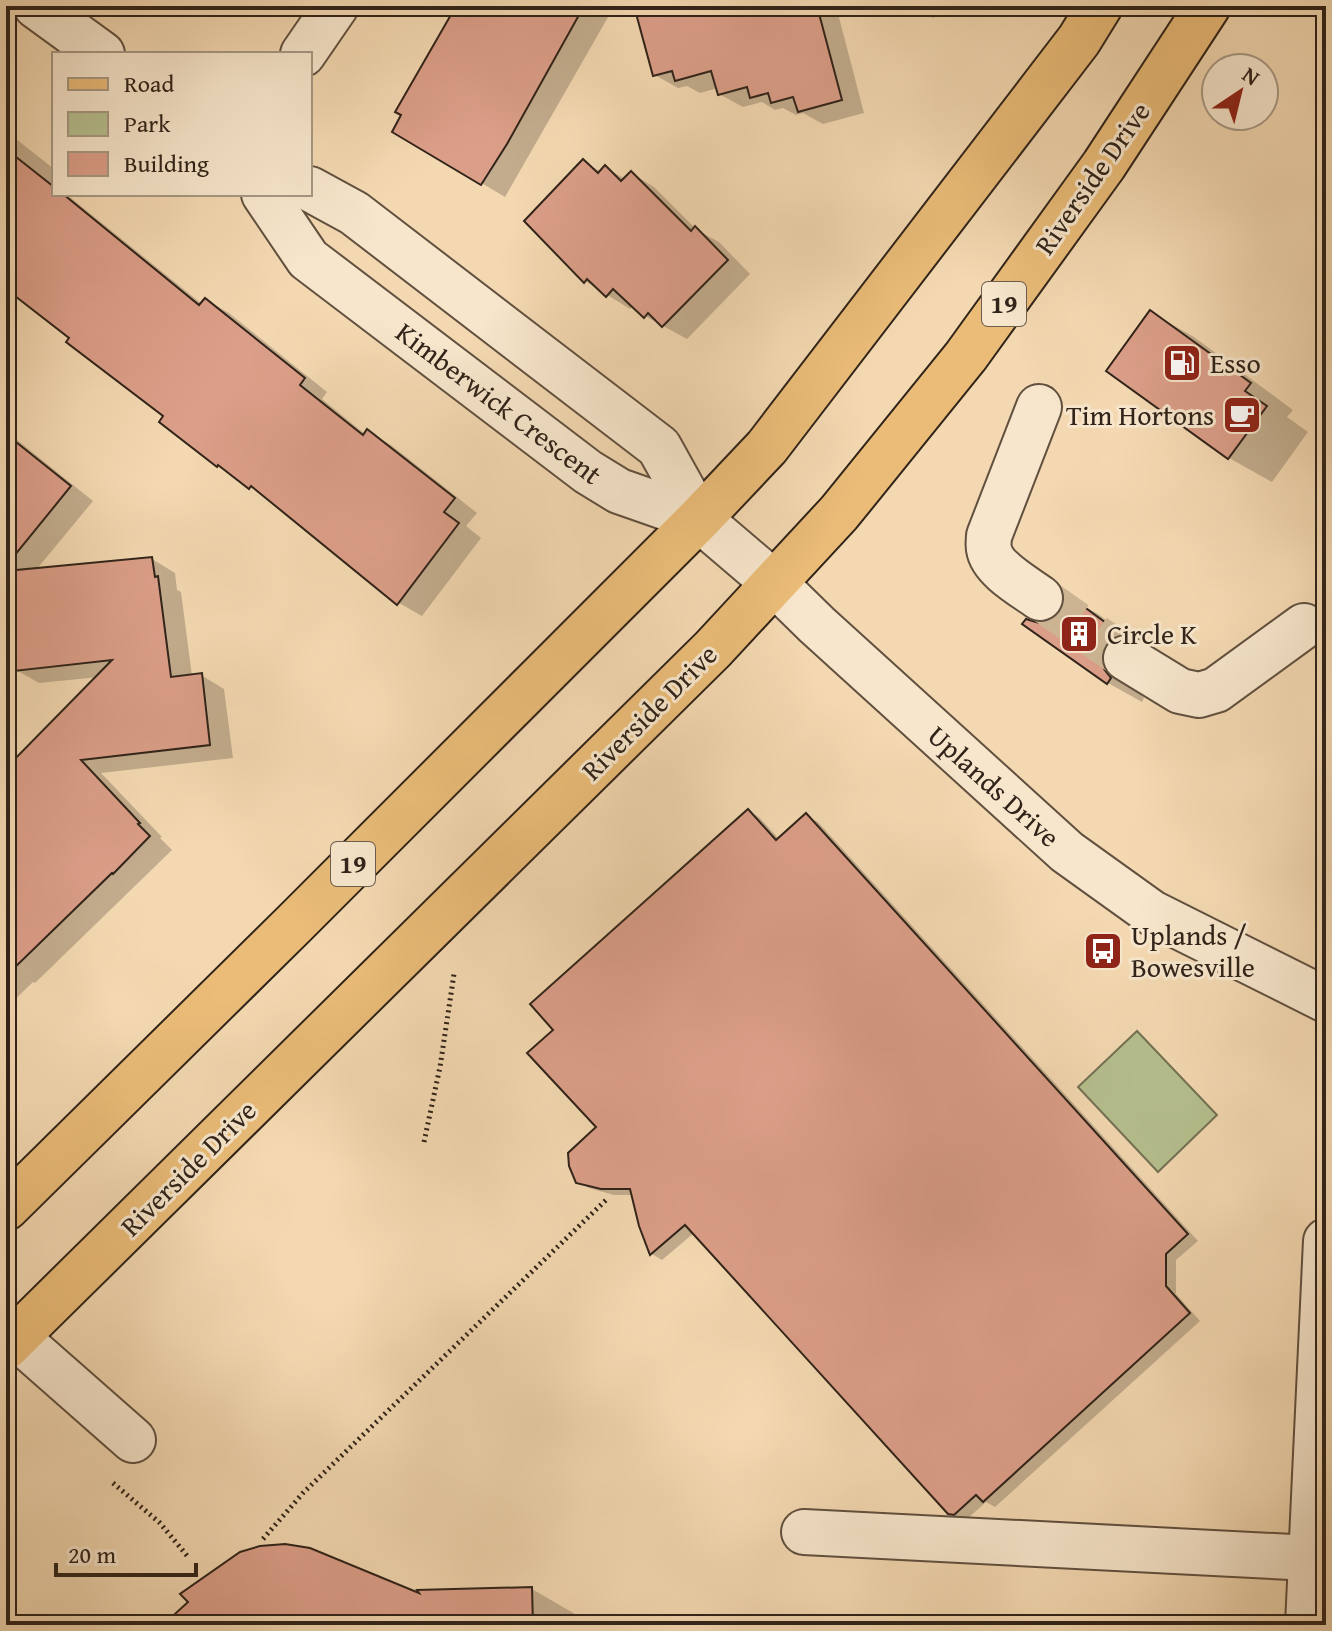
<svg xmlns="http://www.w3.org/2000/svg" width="1332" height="1631" font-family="'Gentium Book Plus',serif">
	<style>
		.green { fill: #b6c08f; stroke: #737254; stroke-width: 2 }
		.shadow { fill: #0003 }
		.building { fill: #db9e88; stroke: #302319; stroke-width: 2 }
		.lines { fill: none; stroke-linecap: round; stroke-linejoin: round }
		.minor-tunnel { stroke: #ccb493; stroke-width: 44; stroke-dasharray: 44 22; stroke-linecap: butt }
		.minor-casing { stroke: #61503f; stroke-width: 48 }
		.major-casing { stroke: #302319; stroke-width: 48 }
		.path { stroke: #302319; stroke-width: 5; stroke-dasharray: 2 4; stroke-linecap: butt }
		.minor { stroke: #f7e6cc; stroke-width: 44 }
		.major { stroke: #eabc78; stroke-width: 44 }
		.labels { text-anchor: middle; stroke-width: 6; stroke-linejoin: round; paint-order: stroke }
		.shield { fill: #f7e6cc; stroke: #6c5e4f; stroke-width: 2 }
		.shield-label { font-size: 26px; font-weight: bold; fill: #302319 }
		.street-label { font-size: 28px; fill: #302319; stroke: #f7e6cc }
		.poi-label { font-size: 28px; fill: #302319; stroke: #f7e6cc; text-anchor: start }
	</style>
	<rect width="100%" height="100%" fill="#f3d8b1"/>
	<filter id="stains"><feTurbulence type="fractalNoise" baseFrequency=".0025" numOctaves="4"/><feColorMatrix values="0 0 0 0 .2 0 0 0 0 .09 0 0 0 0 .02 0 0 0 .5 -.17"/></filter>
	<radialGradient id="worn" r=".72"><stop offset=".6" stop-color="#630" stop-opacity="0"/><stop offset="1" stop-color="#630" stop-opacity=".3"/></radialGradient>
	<polygon class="green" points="1137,1031 1217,1115 1158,1172 1078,1087"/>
	<g class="shadow">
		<polygon points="458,6 601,6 611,12 505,197 394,131"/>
		<polygon points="636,6 836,6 864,113 823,124 803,113 796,115 783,108 775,110 762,102 743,107 719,94 718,88 700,93 687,86 678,88 655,75"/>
		<polygon points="889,6 937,6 934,18"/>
		<polygon points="6,131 54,169 54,194 66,194 202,304 206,300 229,313 327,392 322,399 366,435 368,432 391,445 477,513 466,526 481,538 422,616 399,603 269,498 250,487 71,338 6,286"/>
		<polygon points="584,162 601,172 606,168 625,179 631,173 654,187 697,230 719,242 750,274 687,339 645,316 633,305 630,309 585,281 526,221"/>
		<polygon points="1150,312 1194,337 1293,410 1287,417 1308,432 1272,482 1229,458"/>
		<polygon points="6,431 93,501 36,570 152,559 175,573 177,590 181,592 192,676 201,675 224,689 233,758 101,773 162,837 160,838 172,850 35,983 33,982 6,1008 6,771 99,677 39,683 16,670 6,576 6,573 13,573 6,568"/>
		<polygon points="1066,596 1098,614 1152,654 1137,691 1144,698 1142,702 1108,683 1039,625 1052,622 1063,613"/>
		<polygon points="749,811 760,818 780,840 806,816 818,822 1198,1241 1176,1260 1176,1294 1200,1321 995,1507 986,1502 966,1520 961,1520 949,1513 695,1232 662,1260 652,1254 640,1226 633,1195 614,1195 589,1188 577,1181 599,1127 556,1030"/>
		<polygon points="532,1589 575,1614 575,1625 166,1625 423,1597"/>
	</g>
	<g class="building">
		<polygon points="456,6 584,6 507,144 481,185 392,132 401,115 395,112"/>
		<polygon points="634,6 817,6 842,100 798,112 793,97 771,103 768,93 750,98 747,87 718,95 711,71 675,81 672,71 653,76"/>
		<polygon points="6,149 54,187 54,194 63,194 199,305 205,298 305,378 300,385 363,435 367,429 455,498 444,512 459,523 397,605 251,486 249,489 218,465 217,467 159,422 163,416 66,342 69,338 6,289"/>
		<polygon points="583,159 598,173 605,165 621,181 631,171 691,231 695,226 728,260 662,327 648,313 644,318 613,289 606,297 587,279 584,283 524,221"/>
		<polygon points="1150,310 1251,383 1245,391 1267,406 1228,459 1106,371"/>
		<polygon points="6,434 71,486 6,566"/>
		<polygon points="152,557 155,577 158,576 171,677 202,673 210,745 81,760 140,823 138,824 150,836 113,874 112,873 6,976 6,768 112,660 14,671 6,595 6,571"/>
		<polygon points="1064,592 1121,634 1113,636 1105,644 1101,657 1104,669 1111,678 1107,684 1022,624 1026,619 1039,623 1051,620 1061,612 1065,601"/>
		<polygon points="748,809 776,840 806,813 1188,1234 1166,1254 1166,1286 1190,1313 983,1502 976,1495 954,1515 948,1514 685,1225 650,1255 639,1226 630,1189 601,1189 576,1183 569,1166 568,1153 596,1127 527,1053 553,1030 530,1004"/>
		<polygon points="285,1544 310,1548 419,1593 417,1590 532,1587 533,1625 163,1625 188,1602 180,1594 240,1552 260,1546"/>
	</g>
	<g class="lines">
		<polyline class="minor-tunnel" points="1040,598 1126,658"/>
		<g class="minor-casing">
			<g id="minor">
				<polyline points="36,6 102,54"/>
				<polyline points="303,54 336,6"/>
				<polyline points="310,189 354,213 659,447 699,519 774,583 817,625 1067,852 1152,913 1326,1000"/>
				<polyline points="264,194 308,259 588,472 619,491 699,519"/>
				<path d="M1039 407 989 536C989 537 988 548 989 549 992 569 1025 587 1040 598"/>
				<polyline points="1126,658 1180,691 1199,695 1216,690 1304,626"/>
				<polyline points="16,1337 133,1440"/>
				<polyline points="804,1532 1311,1558"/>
				<polyline points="1308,1625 1326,1241"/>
			</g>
		</g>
		<g class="major-casing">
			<g id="major">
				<polyline points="6,1208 295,923 699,519 767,447 1079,40 1100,6"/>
				<polyline points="6,1347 713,649 839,513 966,356 1104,165 1208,6"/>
			</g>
		</g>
		<g class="path">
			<polyline points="424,1142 440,1067 454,974"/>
			<polyline points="113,1483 160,1523 189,1558"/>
			<polyline points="263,1539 303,1493 607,1199"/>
		</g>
		<use href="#minor" class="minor"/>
		<use href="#major" class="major"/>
	</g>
	<defs>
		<g id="fuel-square" transform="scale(2)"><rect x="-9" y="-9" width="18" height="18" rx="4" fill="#8f2418" stroke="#f7e6cc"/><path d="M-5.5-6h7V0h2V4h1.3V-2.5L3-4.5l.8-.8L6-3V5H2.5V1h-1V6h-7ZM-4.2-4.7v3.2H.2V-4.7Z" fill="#fff"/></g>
		<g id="cafe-square" transform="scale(2)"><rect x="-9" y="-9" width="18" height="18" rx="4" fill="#8f2418" stroke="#f7e6cc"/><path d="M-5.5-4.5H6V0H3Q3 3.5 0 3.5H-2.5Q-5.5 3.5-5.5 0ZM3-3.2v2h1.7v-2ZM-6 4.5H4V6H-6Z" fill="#fff"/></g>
		<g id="building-square" transform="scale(2)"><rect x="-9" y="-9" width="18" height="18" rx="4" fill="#8f2418" stroke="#f7e6cc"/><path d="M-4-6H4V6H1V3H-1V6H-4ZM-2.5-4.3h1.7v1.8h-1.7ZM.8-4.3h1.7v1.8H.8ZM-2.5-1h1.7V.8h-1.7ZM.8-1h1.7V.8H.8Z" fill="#fff"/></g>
		<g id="bus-square" transform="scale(2)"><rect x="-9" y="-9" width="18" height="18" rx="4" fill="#8f2418" stroke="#f7e6cc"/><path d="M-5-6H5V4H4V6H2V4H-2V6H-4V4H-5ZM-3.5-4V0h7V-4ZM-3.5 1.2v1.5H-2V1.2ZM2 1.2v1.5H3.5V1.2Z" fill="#fff"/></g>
	</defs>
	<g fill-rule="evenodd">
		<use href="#fuel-square" x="1182" y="363"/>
		<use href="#cafe-square" x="1242" y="415"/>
		<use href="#building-square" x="1079" y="634"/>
		<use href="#bus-square" x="1103" y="951"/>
	</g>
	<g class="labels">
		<g class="shield">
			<rect x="982" y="282" width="44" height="44" rx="6"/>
			<rect x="331" y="842" width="44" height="44" rx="6"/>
		</g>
		<g class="shield-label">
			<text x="1004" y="313">19</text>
			<text x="353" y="873">19</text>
		</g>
		<g class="street-label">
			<text transform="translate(1092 178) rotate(-55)" y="10">Riverside Drive</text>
			<text transform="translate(499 403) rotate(37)" y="10">Kimberwick Crescent</text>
			<text transform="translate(649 712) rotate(-45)" y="10">Riverside Drive</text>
			<text transform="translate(994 786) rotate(42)" y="10">Uplands Drive</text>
			<text transform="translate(188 1168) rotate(-45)" y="10">Riverside Drive</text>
		</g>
		<g class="poi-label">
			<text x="1210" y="373">Esso</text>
			<text x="1214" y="425" text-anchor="end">Tim Hortons</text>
			<text x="1107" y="644">Circle K</text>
			<text x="1131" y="945">Uplands /<tspan x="1131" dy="32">Bowesville</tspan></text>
		</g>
	</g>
	<rect width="1332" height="1631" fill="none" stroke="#f3d8b1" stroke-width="32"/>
	<rect x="8" y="8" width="1316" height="1615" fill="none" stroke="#302319" stroke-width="4"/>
	<rect x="16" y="16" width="1300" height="1599" fill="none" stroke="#302319" stroke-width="2"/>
	<rect x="52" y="52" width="260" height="144" fill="#f7e6cc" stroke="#a79884" stroke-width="2"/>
	<rect x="68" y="78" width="40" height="12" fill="#eabc78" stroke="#a79884" stroke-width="2"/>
	<text x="124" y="92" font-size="24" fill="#302319">Road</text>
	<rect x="68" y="112" width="40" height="24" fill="#b6c08f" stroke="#a79884" stroke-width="2"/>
	<text x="124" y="132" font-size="24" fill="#302319">Park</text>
	<rect x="68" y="152" width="40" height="24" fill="#db9e88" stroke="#a79884" stroke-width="2"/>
	<text x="124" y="172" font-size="24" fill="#302319">Building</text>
	<g transform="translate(1240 92) rotate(35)"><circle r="38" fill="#f7e6cc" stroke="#a79884" stroke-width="2"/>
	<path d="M0-6L14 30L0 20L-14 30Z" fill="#8f2418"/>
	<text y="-12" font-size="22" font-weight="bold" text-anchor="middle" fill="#302319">N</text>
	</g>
	<path d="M56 1563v12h140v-12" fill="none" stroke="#302319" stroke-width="4"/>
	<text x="68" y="1563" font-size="24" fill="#302319" stroke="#f7e6cc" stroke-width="6" paint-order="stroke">20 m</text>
	<rect width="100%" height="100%" filter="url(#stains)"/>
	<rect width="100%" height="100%" fill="url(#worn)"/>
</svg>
